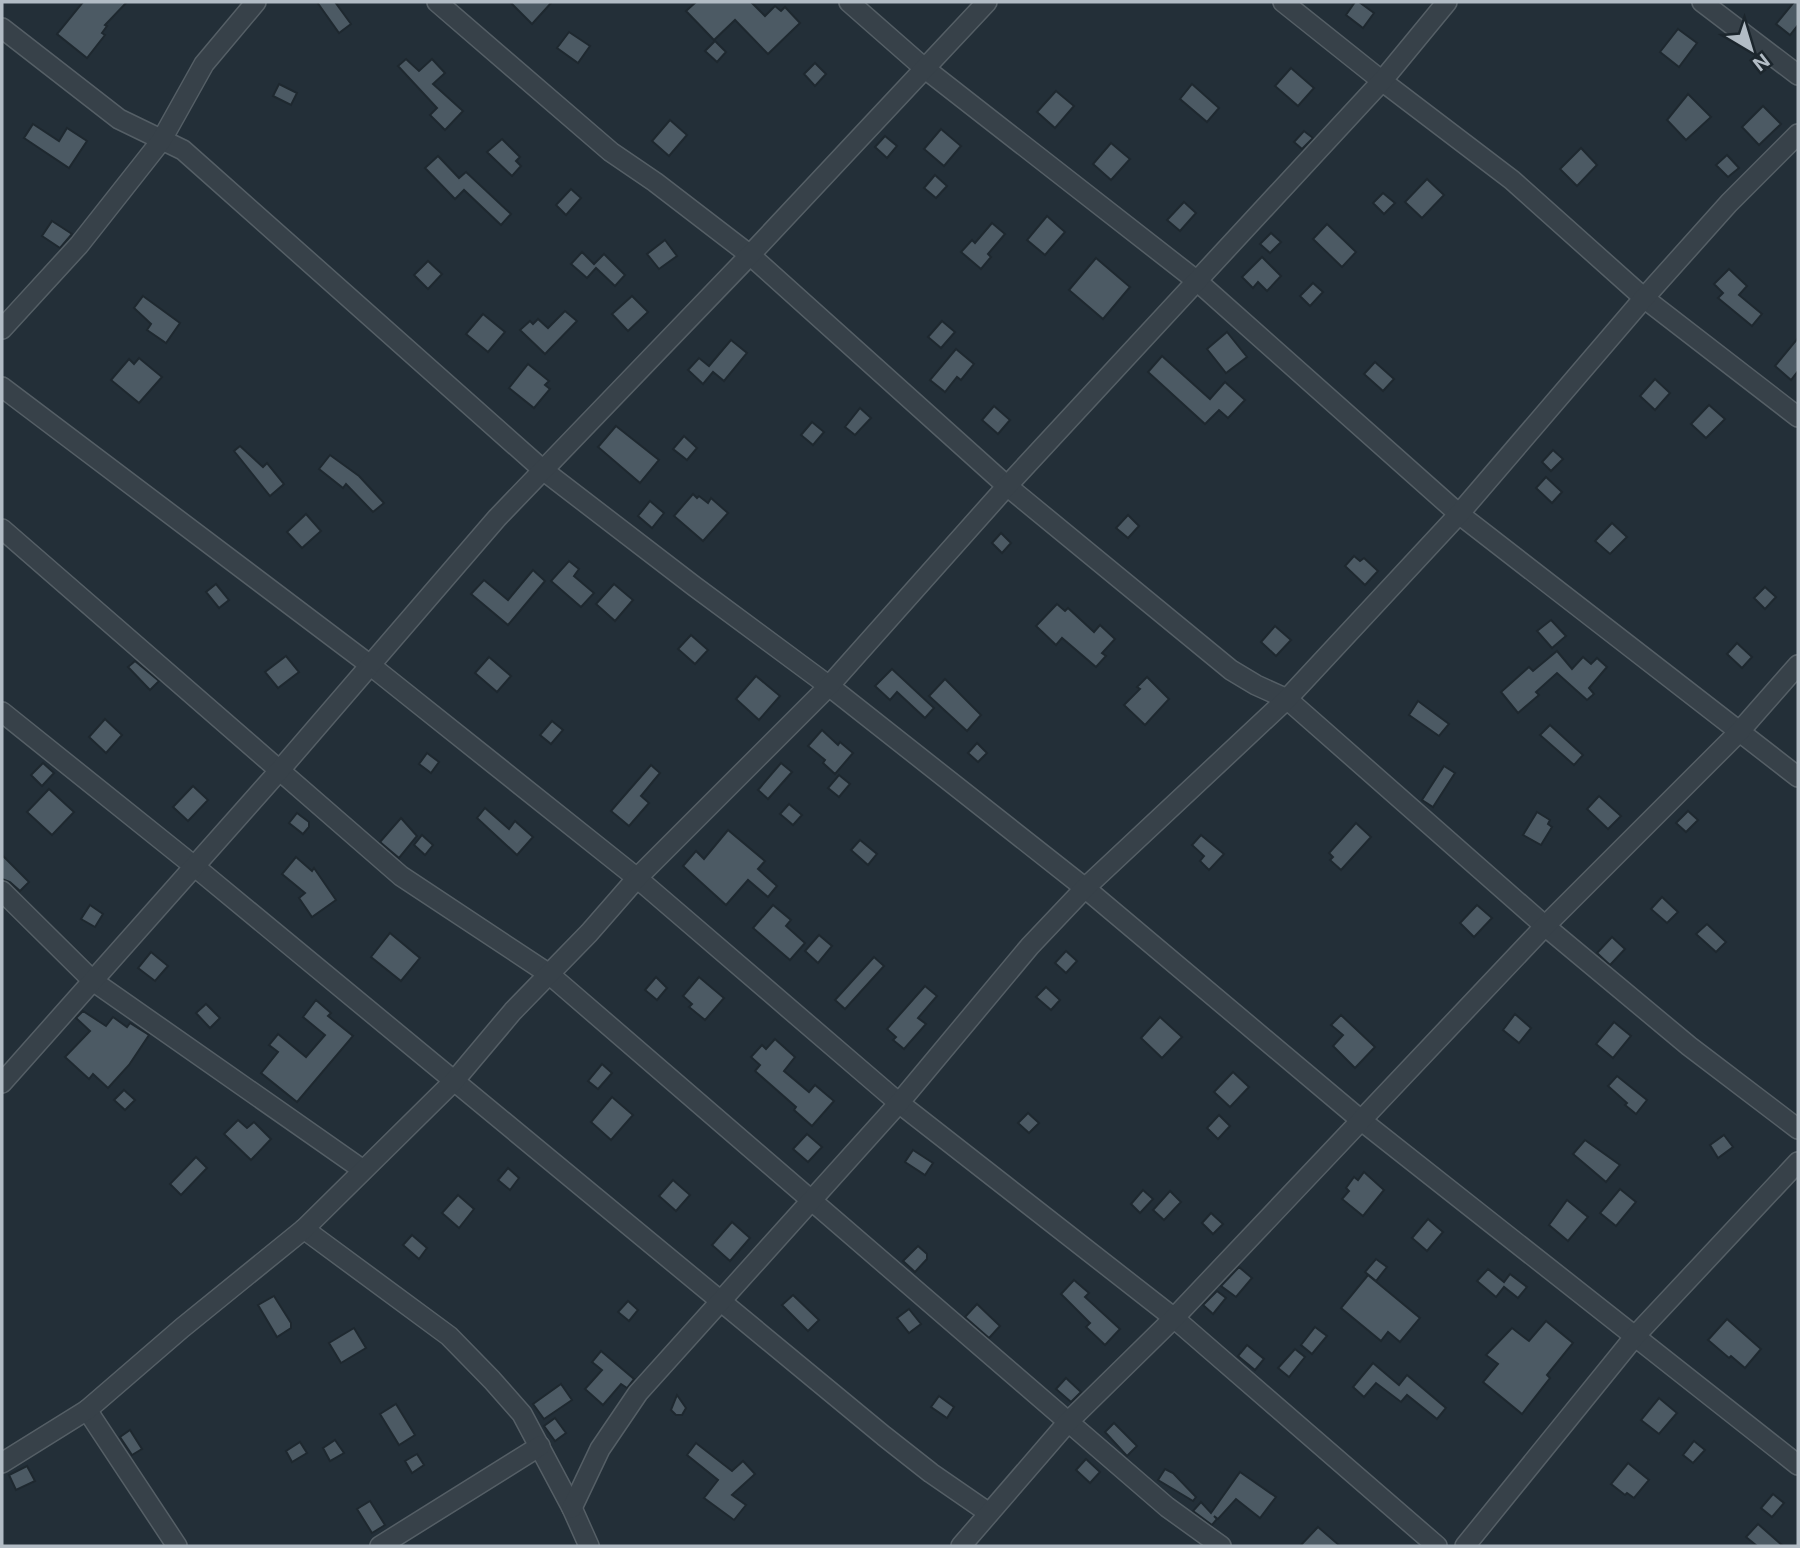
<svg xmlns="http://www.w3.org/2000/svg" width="1800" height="1548" font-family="Inter,sans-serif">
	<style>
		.building { fill: #4c5a64; stroke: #1e282f; stroke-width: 2 }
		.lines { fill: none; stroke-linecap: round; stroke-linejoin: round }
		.minor-casing { stroke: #555f66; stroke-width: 22 }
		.minor { stroke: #374149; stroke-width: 19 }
	</style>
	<rect width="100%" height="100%" fill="#232f38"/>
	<g class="building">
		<polygon points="83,2 127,2 105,25 107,26 102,33 105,35 87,58 57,34"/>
		<polygon points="317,2 335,2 351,24 339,33"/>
		<polygon points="510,2 552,2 532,24"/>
		<polygon points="696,2 751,2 765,16 775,6 781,11 785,7 800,23 768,54 735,20 714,40 686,11"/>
		<polygon points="1355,2 1359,2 1374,13 1363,28 1346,15"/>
		<polygon points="1794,2 1798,2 1798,25 1790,35 1776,24"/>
		<polygon points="1678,29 1697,43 1679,67 1660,52"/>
		<polygon points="569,32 590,46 578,63 557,48"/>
		<polygon points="715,41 726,52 717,62 705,51"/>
		<polygon points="406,59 419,71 432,59 445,73 433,84 463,111 445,130 430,115 437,108 398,66"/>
		<polygon points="815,63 826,74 815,86 804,74"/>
		<polygon points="1291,68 1314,88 1298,106 1275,86"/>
		<polygon points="279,84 297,93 291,105 273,96"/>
		<polygon points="1192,84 1219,108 1207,122 1180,99"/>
		<polygon points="1056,91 1074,106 1055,128 1037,112"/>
		<polygon points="1688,94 1711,117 1686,140 1667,120"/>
		<polygon points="1763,106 1781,124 1759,145 1742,127"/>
		<polygon points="670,120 687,135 669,156 652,141"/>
		<polygon points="33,124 59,141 67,128 87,141 69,168 24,138"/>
		<polygon points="941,129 961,146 944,166 924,149"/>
		<polygon points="1304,131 1313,138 1302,149 1294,142"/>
		<polygon points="885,136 897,146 887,158 875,147"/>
		<polygon points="502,139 520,157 516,161 521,166 512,176 487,152"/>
		<polygon points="1111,143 1130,159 1111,180 1093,164"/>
		<polygon points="1581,148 1597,165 1577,186 1560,169"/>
		<polygon points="1727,155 1739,168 1728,177 1716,165"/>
		<polygon points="438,156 459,178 466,172 511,214 501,225 464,190 455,199 425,168"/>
		<polygon points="935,175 947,186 936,198 924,188"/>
		<polygon points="1427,179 1444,195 1422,218 1405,202"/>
		<polygon points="571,189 581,198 566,215 556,205"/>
		<polygon points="1383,193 1395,203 1384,214 1373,203"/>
		<polygon points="1184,202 1196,213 1180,231 1167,220"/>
		<polygon points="1047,216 1065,232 1045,255 1027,240"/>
		<polygon points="52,221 72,234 60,248 42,236"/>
		<polygon points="992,223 1005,234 988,254 991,257 981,269 961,252 972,240 975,243"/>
		<polygon points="1327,224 1356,252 1342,267 1313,239"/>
		<polygon points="1271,233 1281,242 1270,253 1260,244"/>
		<polygon points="665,240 677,256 659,269 647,254"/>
		<polygon points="582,252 594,264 604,254 625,275 615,286 596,268 587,278 571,264"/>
		<polygon points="1262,257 1281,276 1267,291 1258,282 1253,288 1242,277"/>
		<polygon points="1096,258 1130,287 1103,319 1069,290"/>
		<polygon points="428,261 442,274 428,289 414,275"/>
		<polygon points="1729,269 1747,286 1739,295 1762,314 1752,326 1718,298 1723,293 1714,284"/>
		<polygon points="1313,283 1323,292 1310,306 1300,296"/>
		<polygon points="143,296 180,323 166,343 147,330 151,324 134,308"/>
		<polygon points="632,296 648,312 628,331 612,314"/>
		<polygon points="565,311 577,321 545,354 520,330 530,321 533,324 538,319 548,328"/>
		<polygon points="483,314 505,332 488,352 466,334"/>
		<polygon points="942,321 955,332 941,348 928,337"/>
		<polygon points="1227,332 1247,357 1226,373 1207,349"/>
		<polygon points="1798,338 1798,371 1791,380 1775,366"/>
		<polygon points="731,340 747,353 724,381 713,372 703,384 688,370 699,358 709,366"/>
		<polygon points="956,349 974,364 961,380 957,377 945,392 930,380"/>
		<polygon points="1162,356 1210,399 1225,382 1245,400 1228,418 1219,410 1205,424 1148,372"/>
		<polygon points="139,358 162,377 139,403 111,380 129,359 134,364"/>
		<polygon points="1375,362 1394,379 1383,391 1364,374"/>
		<polygon points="528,364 549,381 545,385 550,389 534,408 509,388"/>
		<polygon points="1655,379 1670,393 1655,410 1640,396"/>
		<polygon points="1709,405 1725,419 1706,438 1691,424"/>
		<polygon points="994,406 1010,420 998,434 982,420"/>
		<polygon points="860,408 871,418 855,435 845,427"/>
		<polygon points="812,422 824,432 813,445 801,435"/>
		<polygon points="616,426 659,460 640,483 598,447"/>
		<polygon points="684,436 697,448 687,460 673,449"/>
		<polygon points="240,446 263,467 267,463 284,484 270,496 234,451"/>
		<polygon points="1553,450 1563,459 1551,471 1542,462"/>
		<polygon points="330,455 359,476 384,503 373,512 346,484 343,488 319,469"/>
		<polygon points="1546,477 1562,492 1552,503 1536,488"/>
		<polygon points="693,494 697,498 699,496 708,503 711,498 728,513 703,541 674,516"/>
		<polygon points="650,501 664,513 652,528 638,516"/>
		<polygon points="306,514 321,531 302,548 287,532"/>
		<polygon points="1128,515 1139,526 1128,538 1116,528"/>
		<polygon points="1612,523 1627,537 1610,554 1595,541"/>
		<polygon points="1001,533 1011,543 1002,553 992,543"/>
		<polygon points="1354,556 1360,561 1364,558 1378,571 1365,585 1345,566"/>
		<polygon points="569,561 579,569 574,576 594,593 581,607 551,581"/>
		<polygon points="533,570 545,581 508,625 471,594 484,580 508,600"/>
		<polygon points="216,584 229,600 219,608 206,592"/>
		<polygon points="614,584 633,600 615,621 596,604"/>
		<polygon points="1765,587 1776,597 1765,609 1754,598"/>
		<polygon points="1057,604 1065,611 1068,608 1094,632 1100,625 1115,639 1102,653 1106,656 1096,667 1062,638 1056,645 1036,626"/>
		<polygon points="1551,620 1566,636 1552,648 1537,631"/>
		<polygon points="1275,626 1291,640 1276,656 1261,642"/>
		<polygon points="691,635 708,650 695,664 678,649"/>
		<polygon points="1737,643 1752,657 1742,668 1727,654"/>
		<polygon points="1557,651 1572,669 1583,657 1591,664 1597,658 1607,667 1589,688 1594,694 1587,700 1557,673 1536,692 1539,695 1518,713 1501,692 1529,667 1533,671"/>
		<polygon points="286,656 299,672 278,688 265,672"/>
		<polygon points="489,657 511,676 497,692 475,673"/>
		<polygon points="135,661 159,681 150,690 128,667"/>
		<polygon points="892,669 934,708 925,718 897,692 890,700 875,686"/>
		<polygon points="756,676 780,696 759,720 736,699"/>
		<polygon points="1147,677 1169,699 1145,725 1124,705 1140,689 1137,687"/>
		<polygon points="945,679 981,715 967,731 929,696"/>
		<polygon points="1418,701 1449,724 1439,736 1409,715"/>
		<polygon points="105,719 122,735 106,753 89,737"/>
		<polygon points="552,721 563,730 551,744 540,735"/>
		<polygon points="1550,725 1583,755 1574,765 1540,735"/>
		<polygon points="822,730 838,745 840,742 853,753 835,774 823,763 825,760 808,746"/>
		<polygon points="977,743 987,753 978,762 968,753"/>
		<polygon points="427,753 439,762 431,773 419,764"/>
		<polygon points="43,763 54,773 42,786 31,775"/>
		<polygon points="781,763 792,772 768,799 758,790"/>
		<polygon points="651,765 660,773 641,796 649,803 629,826 611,811"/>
		<polygon points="1444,766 1455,773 1433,807 1422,800"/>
		<polygon points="839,775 850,784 839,797 828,788"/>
		<polygon points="193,786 208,800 188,821 173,807"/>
		<polygon points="49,789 74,812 52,835 27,812"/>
		<polygon points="1599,796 1621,816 1608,829 1587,809"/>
		<polygon points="789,804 802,815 793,825 780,814"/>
		<polygon points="485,808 509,829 515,821 533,837 517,855 477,818"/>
		<polygon points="1688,811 1698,820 1686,832 1676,823"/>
		<polygon points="1537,812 1550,820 1548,824 1552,827 1541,845 1523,835"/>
		<polygon points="297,813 309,822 309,827 303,834 289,823"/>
		<polygon points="401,818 417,836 399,858 380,842"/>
		<polygon points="1356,823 1371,837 1341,870 1330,860 1333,857 1329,853"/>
		<polygon points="728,830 765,861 758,869 777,886 768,897 748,880 726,905 683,866 696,851 704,859"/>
		<polygon points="422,835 433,845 425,855 414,845"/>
		<polygon points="1201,835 1224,854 1209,870 1200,861 1204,856 1192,845"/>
		<polygon points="860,840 877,854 868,865 851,850"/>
		<polygon points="2,855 29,882 20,891 10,882 2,879"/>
		<polygon points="296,857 312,871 314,868 336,900 312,917 299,898 305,893 282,874"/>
		<polygon points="1662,897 1678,912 1667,923 1651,909"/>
		<polygon points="90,905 103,914 95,927 81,919"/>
		<polygon points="773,905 791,920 786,926 805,943 790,960 753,928"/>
		<polygon points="1477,905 1492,918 1474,937 1460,923"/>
		<polygon points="1707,924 1726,942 1716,952 1696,934"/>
		<polygon points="390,933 420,958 401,981 371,957"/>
		<polygon points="819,935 832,946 818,963 805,951"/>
		<polygon points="1612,937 1625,949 1610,965 1597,953"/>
		<polygon points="1066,951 1077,961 1066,973 1055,963"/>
		<polygon points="151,952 168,966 155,981 138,968"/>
		<polygon points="874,957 884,966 845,1009 835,1000"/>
		<polygon points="656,977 667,988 657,1000 645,990"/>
		<polygon points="699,977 724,998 705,1020 689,1007 692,1004 683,996"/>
		<polygon points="925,986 937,996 918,1018 926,1024 904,1049 893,1040 896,1037 887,1029"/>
		<polygon points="1046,987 1060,1000 1051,1010 1036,997"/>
		<polygon points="316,1000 331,1013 328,1016 353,1036 297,1102 261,1073 278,1052 269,1045 278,1034 306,1057 325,1035 303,1017"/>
		<polygon points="206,1004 220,1018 210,1028 196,1013"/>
		<polygon points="83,1011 106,1026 113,1017 127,1027 130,1023 149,1035 129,1065 108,1088 93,1074 89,1079 65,1057 90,1031 76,1018"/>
		<polygon points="1515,1014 1531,1028 1519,1043 1503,1030"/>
		<polygon points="1341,1015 1375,1047 1355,1068 1333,1046 1343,1035 1331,1025"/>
		<polygon points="1160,1017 1182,1037 1162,1058 1141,1038"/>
		<polygon points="1614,1022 1631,1036 1613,1058 1596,1044"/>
		<polygon points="775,1039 795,1057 784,1071 809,1092 815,1085 834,1101 812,1126 794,1110 796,1107 755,1071 760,1065 751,1057 762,1045 766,1049"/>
		<polygon points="602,1064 612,1073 598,1089 588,1081"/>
		<polygon points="1233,1072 1249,1087 1230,1107 1214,1092"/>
		<polygon points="1617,1076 1647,1100 1636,1114 1625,1105 1627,1103 1608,1086"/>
		<polygon points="124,1090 135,1100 125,1110 114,1100"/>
		<polygon points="612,1097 633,1115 611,1140 591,1122"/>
		<polygon points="1028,1113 1039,1123 1029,1133 1018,1123"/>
		<polygon points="1219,1115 1230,1126 1218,1139 1207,1128"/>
		<polygon points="238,1120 247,1128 254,1122 271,1139 251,1160 224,1134"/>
		<polygon points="807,1134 822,1147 808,1162 793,1149"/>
		<polygon points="1724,1135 1733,1147 1718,1158 1710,1145"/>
		<polygon points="1585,1140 1620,1165 1606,1182 1573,1154"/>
		<polygon points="913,1150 933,1163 925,1175 905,1162"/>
		<polygon points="196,1157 207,1168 181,1195 170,1184"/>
		<polygon points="508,1168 519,1178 510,1190 498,1180"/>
		<polygon points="1364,1172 1384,1190 1363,1216 1342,1199 1349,1191 1346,1188 1354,1177 1358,1180"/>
		<polygon points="673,1180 690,1195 676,1211 659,1196"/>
		<polygon points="1620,1189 1636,1202 1616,1226 1600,1213"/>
		<polygon points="1143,1190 1153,1199 1140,1213 1131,1204"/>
		<polygon points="1170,1191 1181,1202 1164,1220 1153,1210"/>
		<polygon points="458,1195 474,1209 459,1228 442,1213"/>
		<polygon points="1567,1200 1588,1217 1568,1241 1549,1225"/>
		<polygon points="1211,1213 1223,1224 1213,1234 1202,1223"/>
		<polygon points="1428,1219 1443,1232 1427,1251 1412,1238"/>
		<polygon points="732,1222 750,1238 730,1261 712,1245"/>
		<polygon points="412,1235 427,1248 419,1259 403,1245"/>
		<polygon points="918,1246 927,1254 927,1259 915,1272 903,1261"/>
		<polygon points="1376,1259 1387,1267 1376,1281 1365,1272"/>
		<polygon points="1239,1267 1252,1278 1236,1297 1221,1286"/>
		<polygon points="1488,1269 1504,1282 1510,1274 1527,1287 1518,1298 1504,1287 1496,1297 1477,1281"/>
		<polygon points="1368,1275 1420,1318 1400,1342 1388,1332 1381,1341 1341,1308"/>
		<polygon points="1074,1280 1089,1293 1085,1297 1120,1329 1105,1345 1086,1327 1090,1323 1061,1294"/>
		<polygon points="1217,1291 1226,1298 1213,1314 1203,1305"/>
		<polygon points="793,1295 819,1320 808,1331 782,1305"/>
		<polygon points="274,1296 291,1323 291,1328 277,1337 258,1305"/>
		<polygon points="628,1301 638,1310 629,1321 618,1312"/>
		<polygon points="977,1304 1000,1326 989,1338 965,1317"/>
		<polygon points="909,1309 921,1324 909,1333 897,1318"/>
		<polygon points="1727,1319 1761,1349 1745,1368 1731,1356 1729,1358 1708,1340"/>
		<polygon points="1546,1321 1573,1343 1547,1375 1550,1378 1522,1414 1483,1382 1498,1364 1486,1355 1512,1328 1529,1341"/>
		<polygon points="1315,1327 1327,1336 1312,1354 1301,1345"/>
		<polygon points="354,1328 366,1348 341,1363 329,1343"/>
		<polygon points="1247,1345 1264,1359 1255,1370 1238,1356"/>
		<polygon points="1295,1349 1305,1357 1289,1377 1278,1368"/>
		<polygon points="601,1351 634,1379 627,1388 621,1384 603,1405 585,1389 602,1370 592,1362"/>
		<polygon points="1373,1363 1399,1385 1407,1375 1446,1408 1437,1419 1407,1395 1401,1402 1376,1383 1364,1397 1353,1387"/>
		<polygon points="1066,1378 1081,1392 1071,1402 1056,1389"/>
		<polygon points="561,1384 572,1400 544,1419 533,1404"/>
		<polygon points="677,1395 686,1408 682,1415 676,1415 671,1410"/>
		<polygon points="939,1396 954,1407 947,1418 931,1407"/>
		<polygon points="1659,1398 1677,1413 1659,1434 1641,1420"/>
		<polygon points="396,1404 415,1435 399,1445 380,1414"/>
		<polygon points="555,1418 566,1433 555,1441 544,1426"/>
		<polygon points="1114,1423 1137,1446 1127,1456 1105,1432"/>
		<polygon points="130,1430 142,1449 132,1455 120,1437"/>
		<polygon points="335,1440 344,1453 330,1461 323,1448"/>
		<polygon points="1694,1441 1705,1450 1693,1463 1683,1455"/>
		<polygon points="300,1442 307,1453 292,1462 286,1451"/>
		<polygon points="696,1443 732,1471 743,1461 755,1474 732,1495 746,1505 734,1520 704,1498 718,1480 687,1455"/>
		<polygon points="417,1454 424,1465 412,1473 405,1461"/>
		<polygon points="1086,1459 1100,1472 1090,1483 1076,1470"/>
		<polygon points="1628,1463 1649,1480 1634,1498 1627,1493 1625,1495 1611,1484"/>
		<polygon points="27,1466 35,1481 16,1490 9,1475"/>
		<polygon points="1165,1469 1173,1473 1196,1497 1193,1501 1158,1480"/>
		<polygon points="1240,1472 1276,1497 1260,1518 1236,1499 1218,1519 1214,1516 1217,1519 1212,1525 1193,1511 1201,1502 1211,1513"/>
		<polygon points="1773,1494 1784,1503 1772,1517 1761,1508"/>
		<polygon points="370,1501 385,1525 372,1533 357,1509"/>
		<polygon points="1758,1524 1783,1546 1757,1546 1746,1537"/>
		<polygon points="1318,1527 1340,1546 1300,1546"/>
	</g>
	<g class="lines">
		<g class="minor-casing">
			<g id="minor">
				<polyline points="437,2 611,152 655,182 750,255 1007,486 1231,670 1256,685 1287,699 1545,926 1689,1046 1798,1129"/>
				<polyline points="849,2 923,67 1197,281 1459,514 1798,777"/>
				<polyline points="1283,2 1382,81 1512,180 1644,298 1798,417"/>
				<polyline points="1702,2 1798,75"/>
				<polyline points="2,28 119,119 183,150 543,470 694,586 829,686 1085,888 1362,1121 1798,1465"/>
				<polyline points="2,329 79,245 161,141 204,64 256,2"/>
				<polyline points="2,387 370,665 637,878 899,1103 1174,1318 1437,1546"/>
				<polyline points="2,529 401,876 549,974 1167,1507 1221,1546"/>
				<polyline points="2,712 194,866 884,1436 931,1473 989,1513"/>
				<polyline points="2,891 93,981 363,1170"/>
				<polyline points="2,1083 279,771 497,518 750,255 987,2"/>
				<polyline points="304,1229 449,1336 492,1380 522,1414 572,1508 589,1546"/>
				<polyline points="87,1410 177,1546"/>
				<polyline points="2,1463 87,1410 182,1328 304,1229 455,1080 513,1011 589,933 637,878 829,686 1007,486 1382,81 1447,2"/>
				<polyline points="572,1508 600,1449 638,1393 899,1103 1030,946 1085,888 1287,699 1459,514 1644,298 1729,203 1798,134"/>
				<polyline points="380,1546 540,1446"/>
				<polyline points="961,1546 1068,1422 1174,1318 1545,926 1739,732 1798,665"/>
				<polyline points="1465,1546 1636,1335 1798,1162"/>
			</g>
		</g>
		<use href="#minor" class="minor"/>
	</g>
	<rect width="1800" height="1548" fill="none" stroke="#b2bcc5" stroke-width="7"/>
	<g transform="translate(1751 49) rotate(142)" stroke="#1c262d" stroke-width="5" paint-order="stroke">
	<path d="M0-5L12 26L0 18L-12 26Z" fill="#b2bcc5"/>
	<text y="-10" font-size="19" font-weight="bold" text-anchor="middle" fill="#b2bcc5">N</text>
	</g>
</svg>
